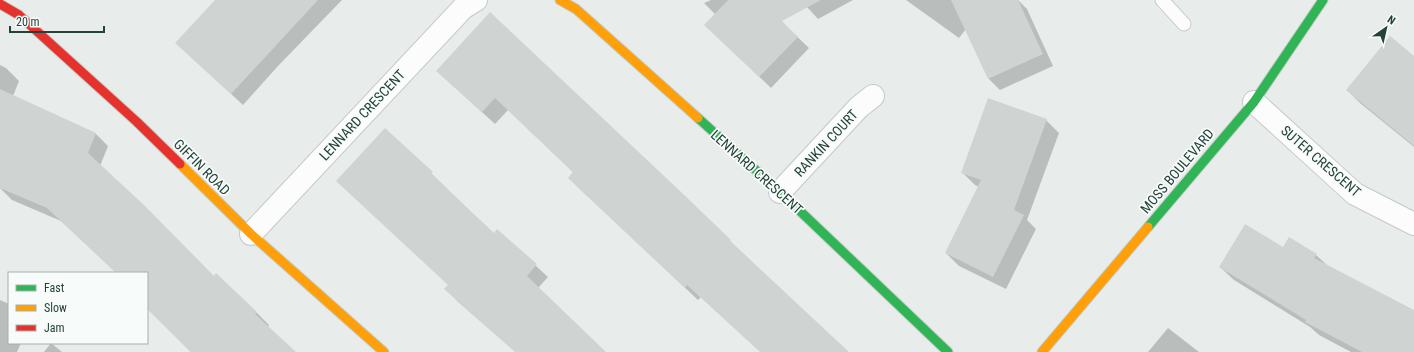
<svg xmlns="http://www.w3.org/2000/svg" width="1414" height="352" font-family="'Roboto Condensed',sans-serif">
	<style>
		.shadow { fill: #0003 }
		.building { fill: #cfd4d2 }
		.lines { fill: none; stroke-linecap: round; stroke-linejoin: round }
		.lane-casing { stroke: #c5cac8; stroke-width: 15 }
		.street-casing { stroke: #c5cac8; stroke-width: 24 }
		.fast-casing { stroke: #c3cbc8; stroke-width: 11 }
		.slow-casing { stroke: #c3cbc8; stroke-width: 11 }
		.jam-casing { stroke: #c3cbc8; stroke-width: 11 }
		.lane { stroke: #fcfcfc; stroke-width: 13 }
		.street { stroke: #fcfcfc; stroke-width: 22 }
		.fast { stroke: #30b455; stroke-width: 9 }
		.slow { stroke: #ff9f0a; stroke-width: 9 }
		.jam { stroke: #e5322d; stroke-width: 9 }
		.labels { text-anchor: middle; stroke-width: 3.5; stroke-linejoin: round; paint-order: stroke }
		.street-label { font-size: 14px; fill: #24423a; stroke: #f7fbf9 }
	</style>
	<rect width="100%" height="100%" fill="#e8edeb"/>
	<g class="shadow">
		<polygon points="234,0 342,0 278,66 243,105 189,55"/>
		<polygon points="711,0 759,0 809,48 771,88 717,36 715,14 704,3"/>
		<polygon points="803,0 853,0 818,19 807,7"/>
		<polygon points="906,0 1018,0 1027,9 1053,66 1000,90 989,79 966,29 959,38"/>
		<polygon points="490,13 730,241 847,352 761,352 701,297 698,300 582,191 569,178 574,173 508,110 495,124 450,83"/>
		<polygon points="1414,57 1414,147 1360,103 1347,90"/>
		<polygon points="0,65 6,68 19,81 13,96 96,134 108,146 100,166 214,277 216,275 257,313 269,325 268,327 294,352 191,352 147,308 147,273 117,273 61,221 12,200 0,188"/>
		<polygon points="1046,120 1059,133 1027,220 1036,229 1006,289 959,266 946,253 979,187 975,185 962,172"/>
		<polygon points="385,129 494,234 497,230 548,277 538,288 605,352 516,352 457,301 449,285"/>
		<polygon points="1284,248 1316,255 1328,266 1414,312 1414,352 1351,352 1319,335 1310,327 1234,280 1220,267"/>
		<polygon points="0,300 9,304 9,343 21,343 17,352 0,352"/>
		<polygon points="1168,328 1199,352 1148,352"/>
		<polygon points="51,343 62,352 44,352"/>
	</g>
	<g class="building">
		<polygon points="215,0 318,0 231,94 175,43"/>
		<polygon points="728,0 821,0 782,21 798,37 759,77 704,25"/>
		<polygon points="951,0 1018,0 1043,54 988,79"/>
		<polygon points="490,12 680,191 731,240 730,241 849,352 760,352 687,285 685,288 568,178 573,172 495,98 482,112 436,71"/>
		<polygon points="1390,36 1414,56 1414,146 1346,90"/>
		<polygon points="0,89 96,133 88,153 145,206 214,276 216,273 257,312 255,314 296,352 191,352 147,309 147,273 116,273 47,208 0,188"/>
		<polygon points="988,98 1047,119 1014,210 1024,215 993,277 945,253 981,180 961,173"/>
		<polygon points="385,128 433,172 431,174 494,233 497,229 537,264 527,276 606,352 515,352 444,289 448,285 336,181"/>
		<polygon points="1245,224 1283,247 1289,237 1317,254 1314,258 1414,310 1414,352 1362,352 1305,322 1306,320 1219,267"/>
	</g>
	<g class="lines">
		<g class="lane-casing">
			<polyline id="lane" points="1162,0 1184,24"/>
		</g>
		<g class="street-casing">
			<g id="street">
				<polyline points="1254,102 1355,194 1414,224"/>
				<polyline points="780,192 859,107 873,96"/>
				<polyline points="251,234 463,8 476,0"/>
			</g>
		</g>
		<g class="fast-casing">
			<g id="fast">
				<polyline points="698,118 780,192 948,352"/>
				<polyline points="1148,227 1254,102 1323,0"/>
			</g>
		</g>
		<g class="slow-casing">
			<g id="slow">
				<polyline points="560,0 576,9 698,118"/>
				<polyline points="180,164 251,234 384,352"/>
				<polyline points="1042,352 1148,227"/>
			</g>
		</g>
		<g class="jam-casing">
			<polyline id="jam" points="0,4 19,15 137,122 180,164"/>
		</g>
		<use href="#lane" class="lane"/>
		<use href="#street" class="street"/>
		<use href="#fast" class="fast"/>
		<use href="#slow" class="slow"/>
		<use href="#jam" class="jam"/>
	</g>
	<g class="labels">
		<g class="street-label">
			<text transform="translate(362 115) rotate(-47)" y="5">LENNARD CRESCENT</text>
			<text transform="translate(826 143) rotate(-47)" y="5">RANKIN COURT</text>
			<text transform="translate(1321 161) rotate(41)" y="5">SUTER CRESCENT</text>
			<text transform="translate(202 167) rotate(45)" y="5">GIFFIN ROAD</text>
			<text transform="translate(1177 171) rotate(-50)" y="5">MOSS BOULEVARD</text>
			<text transform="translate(757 172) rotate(42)" y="5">LENNARD CRESCENT</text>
		</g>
	</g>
	<rect x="8" y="272" width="140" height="72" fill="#f7fbf9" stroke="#a3b1ad"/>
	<rect x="16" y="285" width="20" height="6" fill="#30b455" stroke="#a3b1ad"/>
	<text x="44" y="292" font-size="12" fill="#24423a">Fast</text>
	<rect x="16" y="305" width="20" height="6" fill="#ff9f0a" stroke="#a3b1ad"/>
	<text x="44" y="312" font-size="12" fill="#24423a">Slow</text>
	<rect x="16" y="325" width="20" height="6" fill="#e5322d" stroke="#a3b1ad"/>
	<text x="44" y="332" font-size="12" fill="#24423a">Jam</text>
	<g transform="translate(1386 28) rotate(34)" stroke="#f7fbf9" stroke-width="3" paint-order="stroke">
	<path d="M0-3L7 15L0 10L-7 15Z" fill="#24423a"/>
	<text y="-6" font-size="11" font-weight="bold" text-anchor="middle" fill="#24423a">N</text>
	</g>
	<path d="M10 26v6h94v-6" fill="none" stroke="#24423a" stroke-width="2"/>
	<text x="16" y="26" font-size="12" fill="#24423a" stroke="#f7fbf9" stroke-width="3" paint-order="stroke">20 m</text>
</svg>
